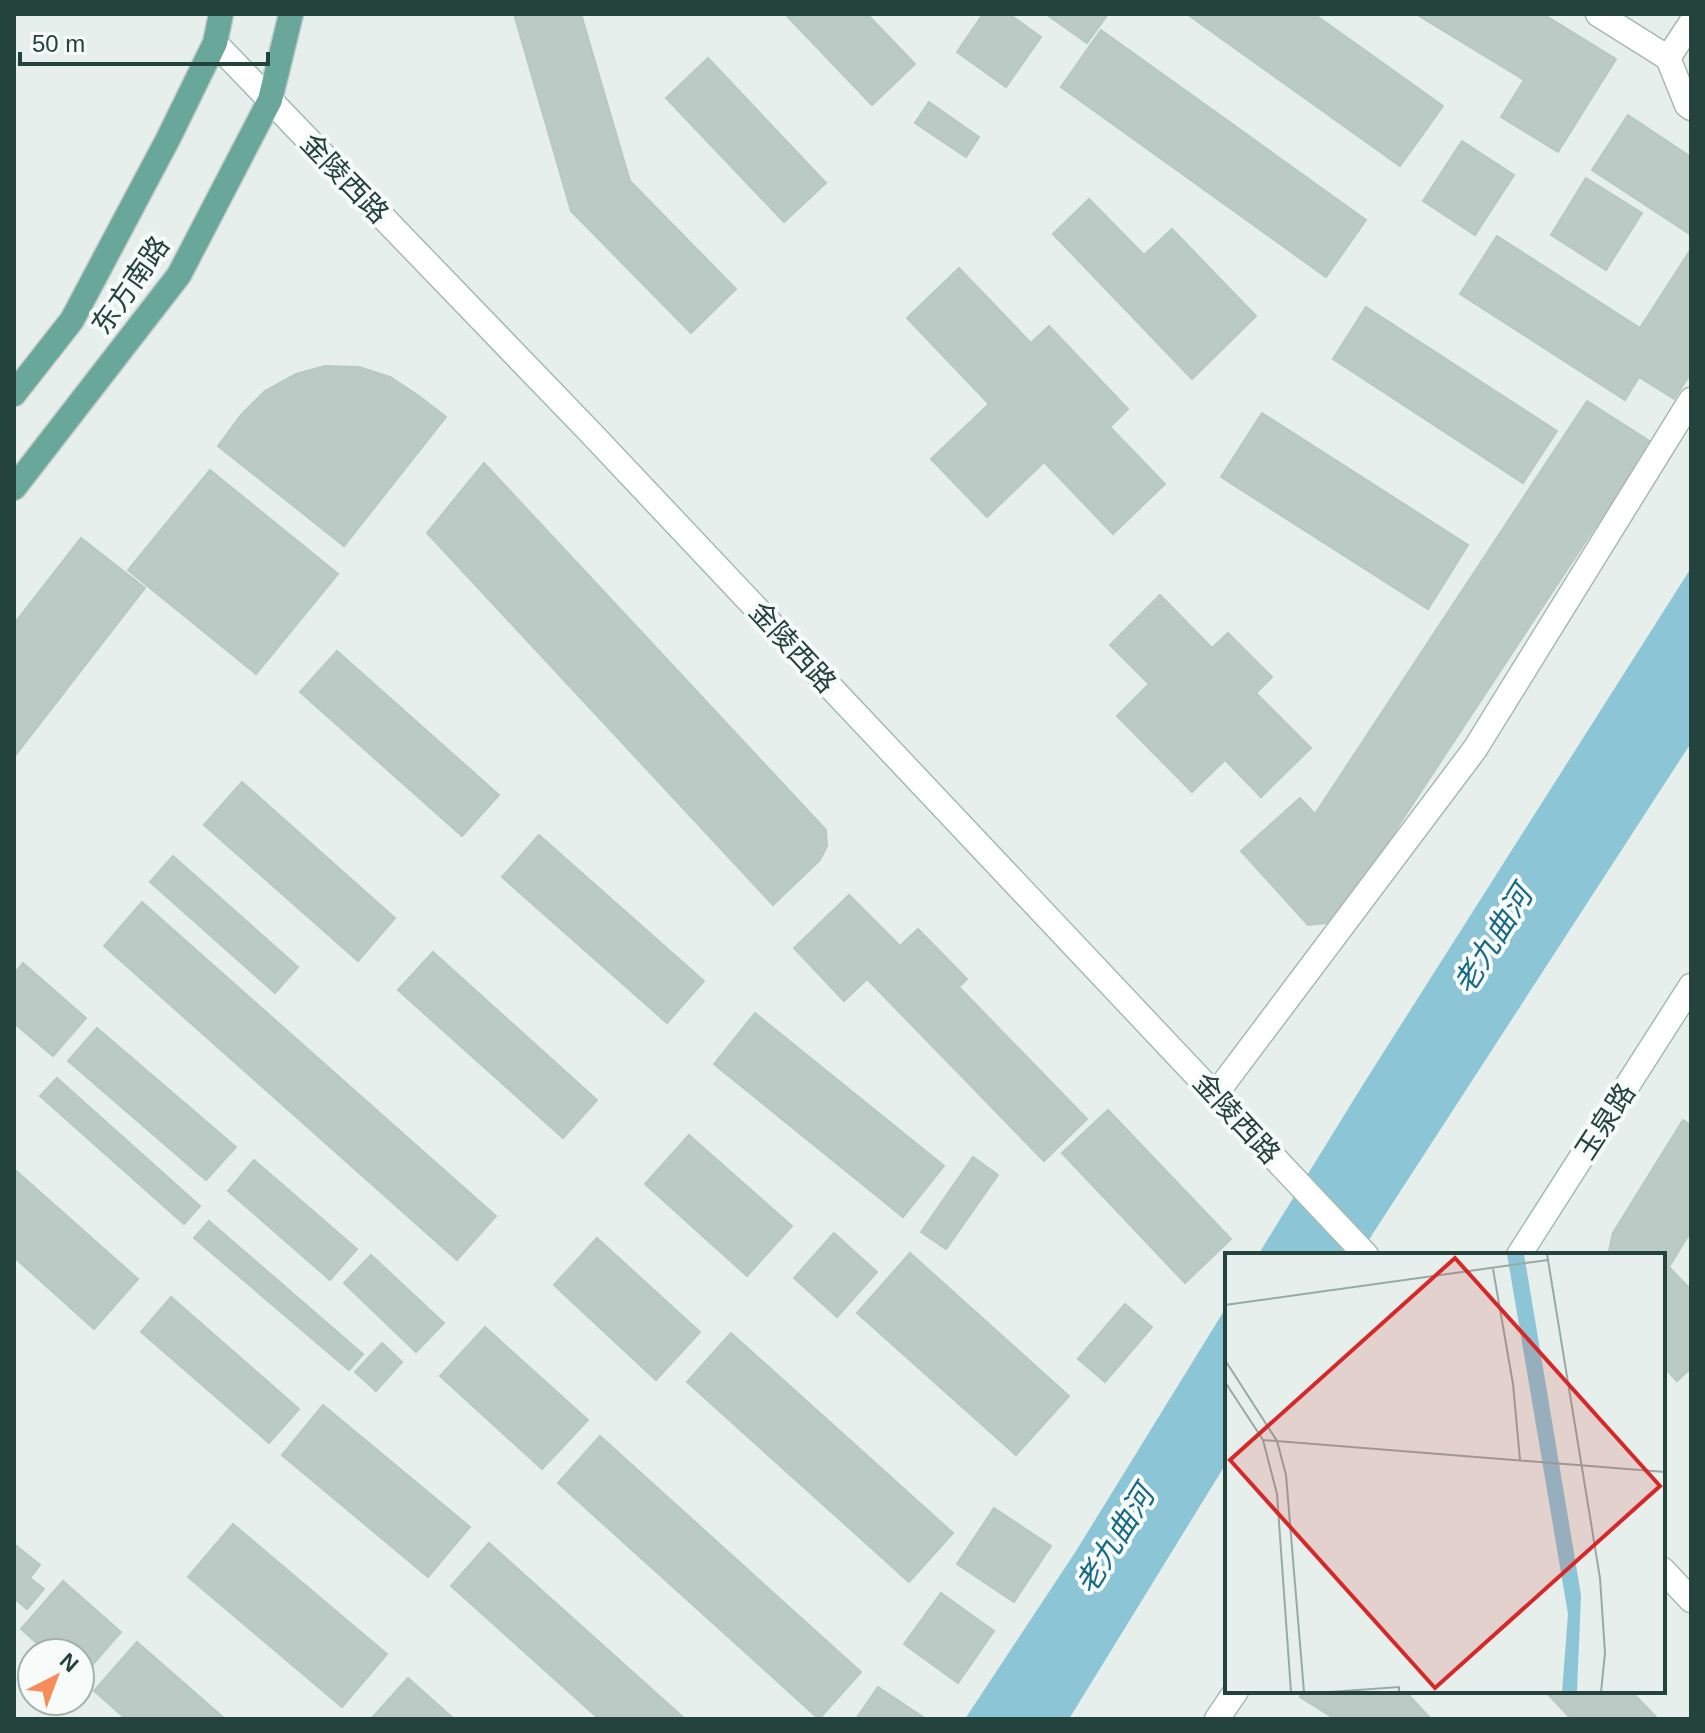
<svg xmlns="http://www.w3.org/2000/svg" width="1705" height="1733" font-family="Arial,'Noto Sans SC',sans-serif">
	<style>
		.water { fill: #8cc6d6 }
		.building { fill: #bbcac5; stroke: #b7c9c3; stroke-width: 2 }
		.lines { fill: none; stroke-linecap: round; stroke-linejoin: round }
		.street-casing { stroke: #a8b8b3; stroke-width: 27 }
		.secondary-casing { stroke: #a3bcb4; stroke-width: 27 }
		.primary-casing { stroke: #c1cac8; stroke-width: 27 }
		.street { stroke: #fff; stroke-width: 24 }
		.secondary { stroke: #fff; stroke-width: 24 }
		.primary { stroke: #68a79a; stroke-width: 24 }
		.labels { text-anchor: middle; stroke-width: 8; stroke-linejoin: round; paint-order: stroke }
		.street-label { font-size: 28px; fill: #23433c; stroke: #f7fbf9 }
		.water-label { font-size: 30px; font-style: italic; fill: #196b83; stroke: #f7fbf9 }
		.inset-road { fill: none; stroke: #98aaa5; stroke-width: 2 }
		.view { fill: #d62828; fill-opacity: 0.15; stroke: #d62828; stroke-width: 4 }
		.inset-edge { fill: none; stroke: #23433c; stroke-width: 4 }
	</style>
	<rect width="100%" height="100%" fill="#e6efeb"/>
	<g class="water">
		<polygon points="1691,568 1691,743 1359,1255 1258,1255 1364,1083"/>
		<polygon points="1227,1306 1227,1462 1069,1719 965,1719 1076,1551"/>
	</g>
	<g class="building">
		<polygon points="514,14 581,14 630,181 736,289 691,333 571,211"/>
		<polygon points="785,14 867,14 915,64 872,105"/>
		<polygon points="983,14 1009,14 1041,37 1006,87 957,52"/>
		<polygon points="1046,14 1108,14 1087,43"/>
		<polygon points="1187,14 1314,14 1443,106 1400,166"/>
		<polygon points="1416,14 1543,14 1616,59 1558,152 1501,117 1524,80"/>
		<polygon points="1101,30 1366,220 1326,277 1061,87"/>
		<polygon points="708,58 826,183 784,222 666,98"/>
		<polygon points="929,102 979,137 966,157 915,123"/>
		<polygon points="1628,115 1691,157 1691,235 1592,170"/>
		<polygon points="1462,141 1514,175 1475,235 1423,201"/>
		<polygon points="1586,178 1642,213 1606,270 1551,235"/>
		<polygon points="1089,199 1144,255 1172,229 1256,316 1192,379 1053,234"/>
		<polygon points="1497,236 1640,328 1691,249 1691,373 1674,399 1639,377 1625,400 1460,294"/>
		<polygon points="959,268 1031,343 1049,326 1128,409 1110,427 1165,484 1113,534 1044,462 987,517 931,459 989,404 907,318"/>
		<polygon points="1366,307 1557,431 1523,483 1333,359"/>
		<polygon points="325,366 359,367 390,377 419,396 446,417 344,546 218,446 241,415 265,391 296,374"/>
		<polygon points="1587,401 1651,442 1335,922 1308,925 1241,851 1300,798 1315,814"/>
		<polygon points="1262,413 1468,545 1428,609 1221,477"/>
		<polygon points="484,463 826,830 827,846 820,860 773,905 427,533"/>
		<polygon points="210,470 338,574 256,674 128,570"/>
		<polygon points="81,538 145,588 14,757 14,624"/>
		<polygon points="1160,595 1212,648 1228,633 1272,677 1256,693 1311,748 1261,797 1225,760 1192,792 1117,716 1149,684 1110,645"/>
		<polygon points="337,651 499,795 462,836 300,692"/>
		<polygon points="242,782 395,918 358,961 204,825"/>
		<polygon points="539,835 704,981 667,1023 502,877"/>
		<polygon points="173,856 298,967 275,993 150,882"/>
		<polygon points="849,895 900,946 918,929 967,979 959,987 1087,1119 1044,1161 867,979 844,1001 794,948"/>
		<polygon points="142,902 496,1216 457,1260 104,946"/>
		<polygon points="433,952 597,1100 563,1138 398,990"/>
		<polygon points="23,963 86,1018 53,1056 14,1023 14,974"/>
		<polygon points="755,1013 944,1166 903,1217 714,1064"/>
		<polygon points="97,1028 236,1147 206,1180 68,1061"/>
		<polygon points="57,1078 200,1206 184,1224 40,1096"/>
		<polygon points="1108,1110 1231,1239 1185,1283 1062,1153"/>
		<polygon points="1683,1120 1691,1125 1691,1231 1669,1267 1691,1290 1691,1368 1677,1381 1663,1366 1663,1255 1608,1255 1613,1233"/>
		<polygon points="689,1135 792,1226 747,1276 645,1184"/>
		<polygon points="973,1157 998,1175 946,1249 921,1232"/>
		<polygon points="254,1160 357,1249 330,1280 228,1191"/>
		<polygon points="14,1169 138,1279 94,1329 14,1257"/>
		<polygon points="209,1221 363,1354 349,1370 194,1238"/>
		<polygon points="834,1233 877,1272 837,1317 794,1278"/>
		<polygon points="597,1238 700,1332 656,1380 554,1285"/>
		<polygon points="910,1253 1069,1396 1016,1455 857,1313"/>
		<polygon points="371,1255 444,1323 416,1352 344,1283"/>
		<polygon points="171,1297 299,1409 269,1443 141,1332"/>
		<polygon points="1125,1304 1152,1327 1105,1382 1078,1359"/>
		<polygon points="485,1327 588,1420 542,1469 440,1376"/>
		<polygon points="731,1333 953,1533 909,1582 687,1382"/>
		<polygon points="382,1343 402,1362 376,1391 355,1372"/>
		<polygon points="323,1405 470,1527 428,1577 282,1455"/>
		<polygon points="600,1436 861,1672 819,1719 558,1483"/>
		<polygon points="994,1508 1051,1546 1014,1602 957,1564"/>
		<polygon points="233,1524 387,1654 342,1707 188,1577"/>
		<polygon points="489,1543 685,1719 599,1719 451,1586"/>
		<polygon points="14,1544 40,1565 30,1578 44,1589 27,1609 14,1598"/>
		<polygon points="63,1581 121,1632 80,1679 80,1653 48,1653 21,1629"/>
		<polygon points="941,1593 994,1631 958,1683 904,1644"/>
		<polygon points="137,1642 225,1719 126,1719 94,1691"/>
		<polygon points="408,1678 454,1719 371,1719"/>
		<polygon points="878,1687 926,1719 856,1719"/>
		<polygon points="1304,1691 1405,1691 1431,1719 1335,1719 1300,1697"/>
		<polygon points="1545,1691 1631,1691 1658,1719 1571,1719"/>
	</g>
	<g class="lines">
		<g class="street-casing">
			<g id="street">
				<polyline points="1598,14 1668,58 1687,105 1691,108"/>
				<polyline points="1668,58 1691,23"/>
				<polyline points="1215,1095 1475,749 1691,400"/>
			</g>
		</g>
		<g class="secondary-casing">
			<g id="secondary">
				<polyline points="215,43 589,431 1366,1255"/>
				<polyline points="1519,1255 1691,986"/>
				<polyline points="1663,1570 1691,1600"/>
				<polyline points="1217,1719 1236,1691"/>
			</g>
		</g>
		<g class="primary-casing">
			<g id="primary">
				<polyline points="14,394 72,320 168,139 215,43 221,14"/>
				<polyline points="14,488 179,275 270,100 291,14"/>
			</g>
		</g>
		<use href="#street" class="street"/>
		<use href="#secondary" class="secondary"/>
		<use href="#primary" class="primary"/>
	</g>
	<g class="labels">
		<g class="street-label">
			<text transform="translate(345 178) rotate(46)" y="10">金陵西路</text>
			<text transform="translate(130 285) rotate(-55)" y="10">东方南路</text>
			<text transform="translate(793 647) rotate(47)" y="10">金陵西路</text>
			<text transform="translate(1237 1118) rotate(47)" y="10">金陵西路</text>
			<text transform="translate(1605 1121) rotate(-57)" y="10">玉泉路</text>
		</g>
		<g class="water-label">
			<text transform="translate(1493 940) rotate(-58)" y="10">老九曲河</text>
			<text transform="translate(1115 1540) rotate(-58)" y="10">老九曲河</text>
		</g>
	</g>
	<g transform="translate(1225 1253)">
		<rect width="440" height="440" fill="#e6efeb"/>
		<path d="M282 1H299L356 342 352 439H337L343 361Z" fill="#8cc6d6"/>
		<path class="inset-road" d="M322 1 375 325 380 400 376 439M268 16 288 131 295 207M0 52 323 7M0 107 52 188 61 222 79 439M0 129 38 187 52 241 66 439M38 187 440 219M104 439 174 434V439"/>
		<path class="view" d="M230 5 435 233 210 435 5 207Z"/>
		<rect width="440" height="440" class="inset-edge"/>
	</g>
	<rect width="1705" height="1733" fill="none" stroke="#23433c" stroke-width="32"/>
	<g transform="translate(56 1677) rotate(42)"><circle r="38" fill="#f7fbf9" stroke="#a2b1ad" stroke-width="2"/>
	<path d="M0-6L14 30L0 20L-14 30Z" fill="#f88b5a"/>
	<text y="-12" font-size="22" font-weight="bold" text-anchor="middle" fill="#23433c">N</text>
	</g>
	<path d="M20 52v12h248v-12" fill="none" stroke="#23433c" stroke-width="4"/>
	<text x="32" y="52" font-size="24" fill="#23433c" stroke="#f7fbf9" stroke-width="6" paint-order="stroke">50 m</text>
</svg>
